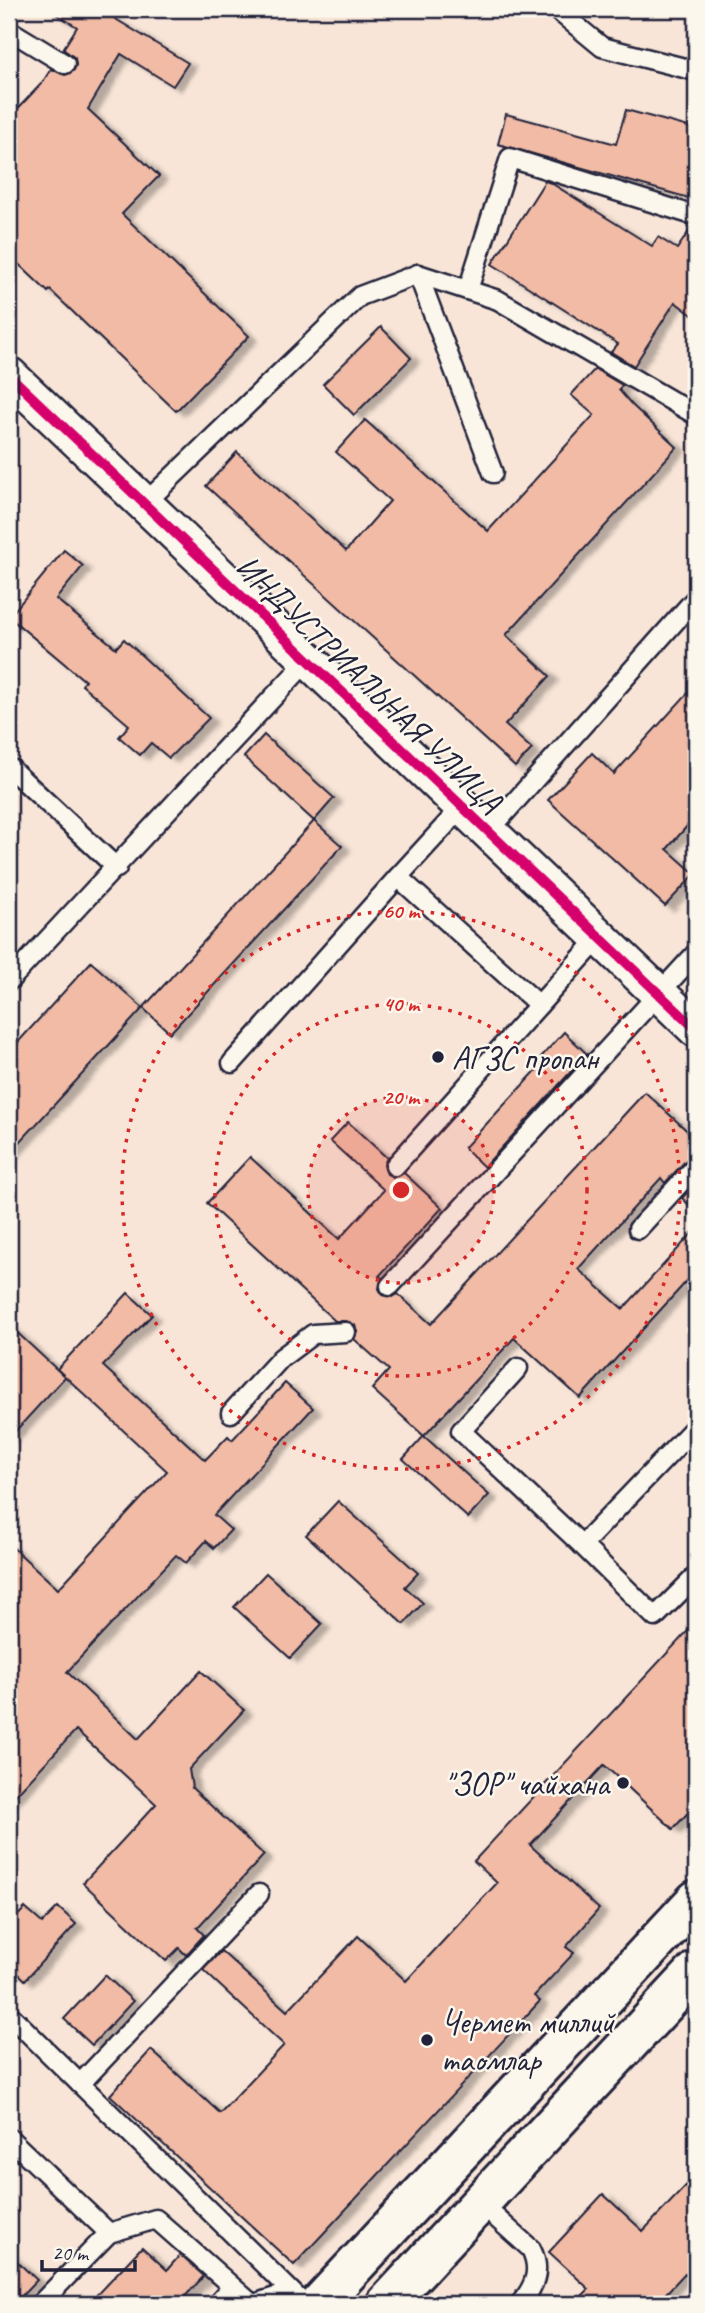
<svg xmlns="http://www.w3.org/2000/svg" width="705" height="2313" font-family="Caveat,sans-serif">
	<style>
		.built { fill: #f8e5d7 }
		.building { fill: #f1bba5; stroke: #22223b; stroke-width: 2; filter: url(#shadow) }
		.lines { fill: none; stroke-linecap: round; stroke-linejoin: round }
		.service-casing { stroke: #22223b; stroke-width: 23 }
		.minor-casing { stroke: #22223b; stroke-width: 40 }
		.secondary-casing { stroke: #22223b; stroke-width: 44 }
		.service { stroke: #fbf7ec; stroke-width: 18 }
		.minor { stroke: #fbf7ec; stroke-width: 35 }
		.secondary { stroke: #fbf7ec; stroke-width: 38 }
		.cycleway-casing { stroke: #fbf7ec; stroke-width: 15 }
		.cycleway { stroke: #d6006c; stroke-width: 10 }
		.ring { fill: none; stroke: #d62828; stroke-width: 3.5; stroke-dasharray: 3.5 7 }
		.poi-dot { fill: #22223b; stroke: #fbf7ec; stroke-width: 2.5 }
		.labels { text-anchor: middle; stroke-width: 5; stroke-linejoin: round; paint-order: stroke }
		.street-label { font-size: 33px; fill: #22223b; stroke: #fbf7ec }
		.poi-label { font-size: 33px; fill: #22223b; stroke: #fbf7ec; text-anchor: start }
		.centre { fill: #d62828; stroke: #fbf7ec; stroke-width: 3.5 }
		.ring-label { font-size: 21px; text-anchor: middle; font-weight: bold; fill: #d62828; stroke: #fbf7ec; stroke-width: 5; stroke-linejoin: round; paint-order: stroke }
	</style>
	<defs>
		<filter id="shadow"><feDropShadow dx="8" dy="4.5" stdDeviation="2" flood-color="#0004"/></filter>
	</defs>
	<rect width="100%" height="100%" fill="#fbf7ec"/>
	<filter id="ink" filterUnits="userSpaceOnUse"><feTurbulence type="fractalNoise" baseFrequency=".0143" numOctaves="2"/><feDisplacementMap in="SourceGraphic" scale="14" xChannelSelector="R" yChannelSelector="G"/><feConvolveMatrix kernelMatrix="1 2 1 2 8 2 1 2 1" color-interpolation-filters="sRGB"/></filter>
	<g filter="url(#ink)">
		<rect class="built" x="9" y="9" width="687" height="2295"/>
		<g class="building">
			<polygon points="48,9 99,9 188,63 173,86 121,54 88,109 159,176 122,214 249,336 176,411 50,290 48,292 9,255 9,118 42,83 51,69 65,75 74,70 76,65 75,58 63,49 77,27"/>
			<polygon points="626,110 696,129 696,200 498,144 506,114 616,144"/>
			<polygon points="545,181 551,183 652,246 658,237 677,249 692,227 696,227 696,318 675,302 634,366 611,352 618,344 492,264"/>
			<polygon points="381,327 411,358 354,415 323,384"/>
			<polygon points="595,369 622,385 619,390 632,405 677,447 506,635 550,676 505,725 532,749 515,767 206,486 237,452 346,551 390,501 336,452 365,420 488,531 594,415 571,395"/>
			<polygon points="64,550 83,566 56,599 116,648 124,639 209,718 169,758 151,743 140,755 119,737 129,725 82,685 85,681 9,617"/>
			<polygon points="696,684 696,816 667,849 695,874 665,906 548,800 592,753 614,774"/>
			<polygon points="264,735 334,798 314,821 244,757"/>
			<polygon points="314,821 342,846 170,1033 143,1008"/>
			<polygon points="91,962 143,1008 9,1154 9,1052"/>
			<polygon points="564,1032 587,1054 484,1167 464,1148 545,1061 541,1057"/>
			<polygon points="645,1092 696,1139 696,1155 688,1158 665,1183 661,1178 578,1269 623,1309 696,1229 696,1271 580,1398 514,1338 424,1436 372,1389 389,1370 354,1339 357,1332 355,1325 346,1321 335,1321 207,1203 250,1157 339,1239 384,1190 330,1141 348,1122 387,1158 384,1164 387,1174 393,1177 404,1173 442,1208 379,1276 382,1278 379,1289 383,1295 393,1297 398,1294 431,1324"/>
			<polygon points="696,1183 696,1212 682,1198"/>
			<polygon points="128,1293 152,1315 103,1366 205,1460 228,1436 232,1440 285,1383 313,1408 214,1515 231,1530 214,1548 206,1541 186,1563 176,1555 67,1672 138,1739 201,1671 244,1710 189,1769 192,1788 264,1855 197,1928 204,1935 186,1955 179,1948 166,1961 83,1883 156,1804 76,1730 9,1802 9,1544 58,1589 167,1471 57,1369"/>
			<polygon points="9,1325 65,1377 9,1438"/>
			<polygon points="424,1436 489,1495 468,1518 403,1459"/>
			<polygon points="338,1501 418,1573 405,1587 423,1603 404,1624 306,1535"/>
			<polygon points="266,1573 322,1624 290,1658 234,1607"/>
			<polygon points="696,1622 696,1804 673,1829 604,1765 530,1845 599,1909 566,1947 574,1953 534,1996 540,2001 294,2265 110,2095 151,2050 220,2113 284,2045 203,1970 221,1951 287,2011 358,1936 406,1981 497,1883 474,1861"/>
			<polygon points="58,1907 76,1924 25,1980 9,1964 9,1925 25,1908 42,1923"/>
			<polygon points="105,1975 133,2001 92,2045 64,2019"/>
			<polygon points="696,2175 696,2284 685,2273 656,2304 574,2304 589,2289 549,2252 603,2194 643,2231"/>
			<polygon points="142,2247 167,2270 180,2255 204,2276 178,2304 88,2304"/>
			<polygon points="9,2254 37,2280 14,2304 9,2304"/>
		</g>
		<g class="lines">
			<g class="service-casing">
				<g id="service">
					<polyline points="556,9 602,47 696,71"/>
					<polyline points="9,30 65,64"/>
					<polyline points="418,274 493,473"/>
					<polyline points="468,290 510,158 696,216"/>
					<polyline points="144,504 360,296 418,274 498,300 696,415"/>
					<polyline points="9,770 10,768 117,868"/>
					<polyline points="462,807 398,877 539,1005 599,938"/>
					<polyline points="488,832 696,598"/>
					<polyline points="9,981 308,660"/>
					<polyline points="232,1063 398,877"/>
					<polyline points="395,1166 539,1005"/>
					<polyline points="638,1229 696,1166"/>
					<polyline points="390,1286 696,953"/>
					<polyline points="518,1368 461,1431 582,1545 696,1426"/>
					<polyline points="231,1413 281,1358 313,1334 346,1332"/>
					<polyline points="582,1545 655,1617 696,1576"/>
					<polyline points="9,2014 304,2304"/>
					<polyline points="80,2084 259,1894"/>
					<polyline points="9,2138 109,2233 40,2304"/>
					<path d="M481 2204 531 2249C542 2271 534 2287 520 2304"/>
					<polyline points="109,2233 156,2219 252,2304"/>
					<polyline points="217,2304 232,2287"/>
					<polyline points="254,2304 291,2292"/>
				</g>
			</g>
			<g class="minor-casing">
				<polyline id="minor" points="9,375 696,1029"/>
			</g>
			<g class="secondary-casing">
				<g id="secondary">
					<polyline points="319,2304 696,1900"/>
					<polyline points="386,2304 696,1971"/>
				</g>
			</g>
			<use href="#service" class="service"/>
			<use href="#minor" class="minor"/>
			<use href="#secondary" class="secondary"/>
			<g class="cycleway-casing">
				<polyline id="cycleway" points="9,375 696,1029"/>
			</g>
			<use href="#cycleway" class="cycleway"/>
		</g>
	</g>
	<circle cx="401" cy="1190" r="93" fill="#d62828" fill-opacity=".12"/>
	<g class="ring">
		<circle cx="401" cy="1190" r="93"/>
		<circle cx="401" cy="1190" r="186"/>
		<circle cx="401" cy="1190" r="279"/>
	</g>
	<g class="poi-dot">
		<circle cx="438" cy="1057" r="7"/>
		<circle cx="623" cy="1783" r="7"/>
		<circle cx="427" cy="2040" r="7"/>
	</g>
	<g class="labels">
		<g class="street-label">
			<text transform="translate(370 683) rotate(44)" y="12">ИНДУСТРИАЛЬНАЯ УЛИЦА</text>
		</g>
		<g class="poi-label">
			<text x="452" y="1069">АГЗС пропан</text>
			<text x="609" y="1795" text-anchor="end">"ЗОР" чайхана</text>
			<text x="441" y="2033">Чермет миллий<tspan x="441" dy="38">таомлар</tspan></text>
		</g>
	</g>
	<circle cx="401" cy="1190" r="10" class="centre"/>
	<g class="ring-label">
		<text x="401" y="918">60 m</text>
		<text x="401" y="1011">40 m</text>
		<text x="401" y="1104">20 m</text>
	</g>
	<rect width="705" height="2313" fill="none" stroke="#fbf7ec" stroke-width="35"/>
	<rect x="18" y="18" width="670" height="2278" fill="none" stroke="#22223b" stroke-width="2.5" filter="url(#ink)"/>
	<path d="M42 2260v10h93v-10" fill="none" stroke="#22223b" stroke-width="3.5"/>
	<text x="52" y="2260" font-size="21" fill="#22223b" stroke="#fbf7ec" stroke-width="5" paint-order="stroke">20 m</text>
</svg>
